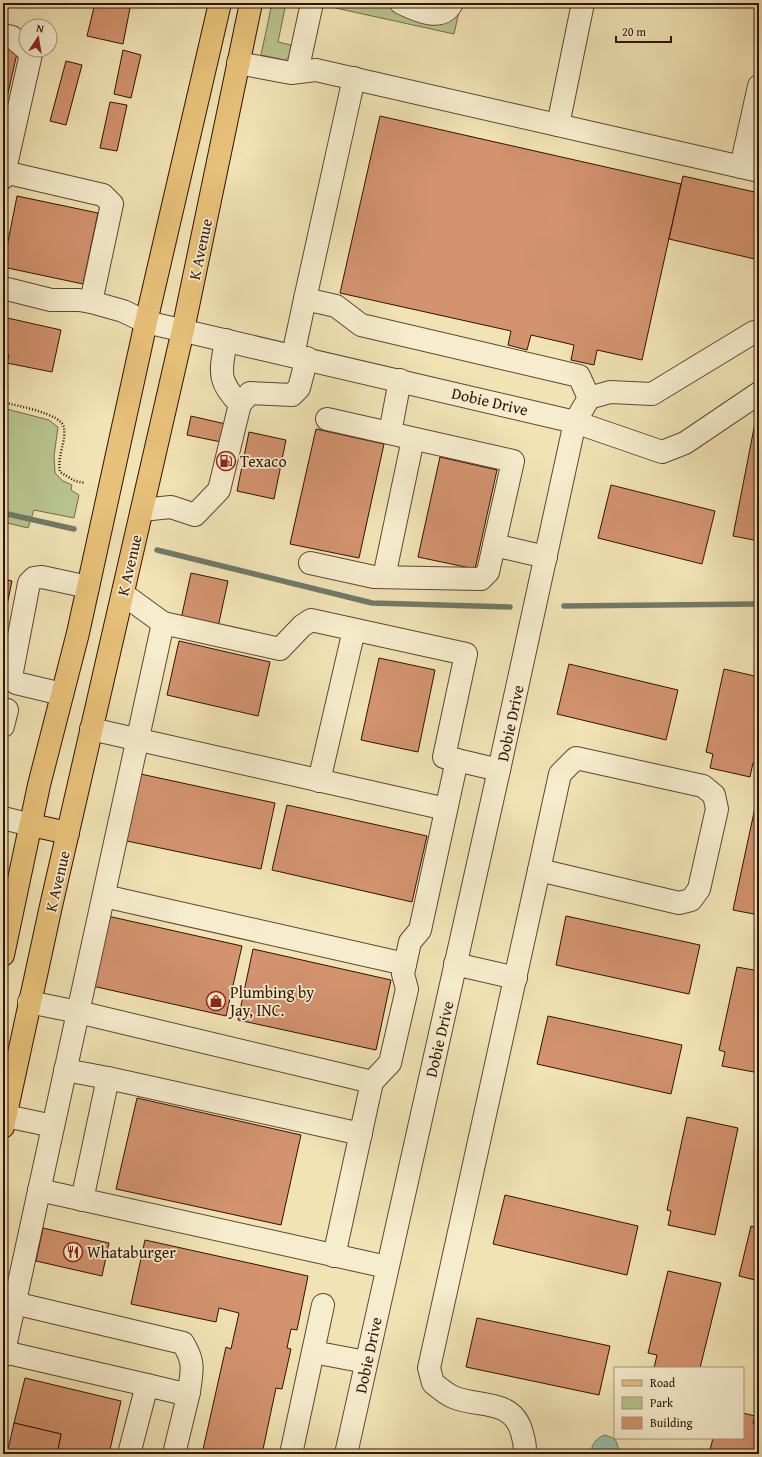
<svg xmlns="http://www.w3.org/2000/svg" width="762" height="1457" font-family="'Gentium Book Plus',serif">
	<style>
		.green { fill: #b8c48e; stroke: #746b4a }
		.water { fill: #9bbfa9; stroke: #707a68 }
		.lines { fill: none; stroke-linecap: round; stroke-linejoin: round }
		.stream { stroke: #707a68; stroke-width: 5.5 }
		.building { fill: #d2936e; stroke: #301206 }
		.minor-casing { stroke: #604632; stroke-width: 24 }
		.major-casing { stroke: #301206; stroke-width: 24 }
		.path { stroke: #301206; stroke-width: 2.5; stroke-dasharray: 1 2; stroke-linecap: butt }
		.minor { stroke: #f6edce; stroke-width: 22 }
		.major { stroke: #e8c27a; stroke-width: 22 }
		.labels { text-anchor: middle; stroke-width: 3.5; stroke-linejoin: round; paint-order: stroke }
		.street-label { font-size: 16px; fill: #301206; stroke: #f6edce }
		.poi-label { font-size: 16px; fill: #301206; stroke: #f6edce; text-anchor: start }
	</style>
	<rect width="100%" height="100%" fill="#f1e3b4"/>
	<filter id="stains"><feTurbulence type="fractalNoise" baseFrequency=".005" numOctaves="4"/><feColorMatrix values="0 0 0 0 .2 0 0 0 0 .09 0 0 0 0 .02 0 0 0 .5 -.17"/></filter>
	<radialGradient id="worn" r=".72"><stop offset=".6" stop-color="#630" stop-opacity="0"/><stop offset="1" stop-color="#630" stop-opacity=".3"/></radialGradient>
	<g class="green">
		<polygon points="272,3 286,3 278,42 291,45 290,56 285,60 261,55"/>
		<polygon points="323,3 391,3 445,22 451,21 455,17 461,3 454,34 322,5"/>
		<polygon points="3,408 49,420 58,427 54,456 55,473 63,481 72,485 71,490 79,495 74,518 34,510 28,528 3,522"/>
	</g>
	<path class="water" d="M605 1435 615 1439 618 1446 617 1454H590C592 1445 595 1438 605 1435Z"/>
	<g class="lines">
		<g class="stream">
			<polyline points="3,513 74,529"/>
			<polyline points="157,550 372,603 510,607"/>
			<polyline points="564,606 759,604"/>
		</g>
	</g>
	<g class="building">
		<polygon points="95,3 131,3 123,44 87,36"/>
		<polygon points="3,45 18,49 3,115"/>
		<polygon points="123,50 141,55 131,98 114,94"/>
		<polygon points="66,61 82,65 66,125 50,121"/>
		<polygon points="110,102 127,105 117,151 100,148"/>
		<polygon points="380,116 681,184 642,360 597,350 594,365 571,360 574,345 531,335 527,350 508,345 511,331 340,293"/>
		<polygon points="683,176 759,193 759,260 669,239"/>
		<polygon points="17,196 98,213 83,284 3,267"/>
		<polygon points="3,317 61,330 52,372 7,363 9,355 3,354"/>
		<polygon points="191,416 230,425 226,443 187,435"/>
		<polygon points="754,428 759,429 759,541 733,536"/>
		<polygon points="316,429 384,444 359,558 290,544"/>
		<polygon points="249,432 286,440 274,499 237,491"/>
		<polygon points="440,457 497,470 475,569 418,557"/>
		<polygon points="611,485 715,511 702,564 598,538"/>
		<polygon points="191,573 228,581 218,627 181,619"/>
		<polygon points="3,579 12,581 3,624"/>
		<polygon points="179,641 270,662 258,716 167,695"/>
		<polygon points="379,658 435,670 418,752 361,740"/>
		<polygon points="569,664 678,690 666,740 557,714"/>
		<polygon points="724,669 759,677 759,752 756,764 753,763 750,777 710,768 713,754 706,752"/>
		<polygon points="136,773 275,803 261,869 122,840"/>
		<polygon points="756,803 759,804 759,915 733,910"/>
		<polygon points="287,805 427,836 412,902 272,870"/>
		<polygon points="103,915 242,946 226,1016 88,985"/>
		<polygon points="566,916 700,945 689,994 556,965"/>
		<polygon points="253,949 391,980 376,1050 238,1020"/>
		<polygon points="737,967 759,971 759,1073 722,1066 725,1052 719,1050"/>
		<polygon points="548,1016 682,1045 671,1094 537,1064"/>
		<polygon points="137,1098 301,1135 281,1225 116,1189"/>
		<polygon points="687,1117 738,1128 715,1235 668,1225 671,1211 667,1210"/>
		<polygon points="505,1195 638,1226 627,1275 493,1244"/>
		<polygon points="751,1226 759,1228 759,1281 739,1276"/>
		<polygon points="43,1228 109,1243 102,1276 36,1261"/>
		<polygon points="145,1240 308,1276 297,1330 291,1329 287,1348 291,1349 282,1389 276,1388 262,1454 202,1454 226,1347 231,1349 239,1313 219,1308 216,1322 131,1304"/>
		<polygon points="668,1271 721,1283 700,1368 654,1368 657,1355 648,1353"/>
		<polygon points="477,1318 610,1346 599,1395 466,1367"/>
		<polygon points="25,1378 121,1401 109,1454 57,1454 61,1434 14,1423"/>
		<polygon points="743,1413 755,1416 753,1423 759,1424 759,1454 709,1454 713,1438 743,1438"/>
		<polygon points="14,1423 61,1434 57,1454 7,1454"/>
	</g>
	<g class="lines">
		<g class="minor-casing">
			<g id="minor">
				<path d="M401 3C416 10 442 23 452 3"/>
				<polyline points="3,35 12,37 26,49"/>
				<polyline points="238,63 291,73 316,70 759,171"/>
				<polyline points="297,72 312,3"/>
				<polyline points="354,78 305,299 336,306 361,325 579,376 589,398"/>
				<polyline points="558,125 583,3"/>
				<polyline points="741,167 759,86"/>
				<polyline points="4,172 103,195 112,204 91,302"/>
				<polyline points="3,178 31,54 27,50"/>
				<polyline points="3,288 51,300 79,300 91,302 123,311 146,322 575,422 499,770 346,1454"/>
				<polyline points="759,332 754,332 652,394 610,392 589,398 575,422 662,452 685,443 759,393"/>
				<path d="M226 340C221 371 216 380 240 404"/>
				<polyline points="293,355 305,299"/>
				<polyline points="390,433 400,380"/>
				<polyline points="142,510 171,507 195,515 219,490 240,404 250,393 292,395 299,388 307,358"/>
				<polyline points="494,545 546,557"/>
				<polyline points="310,563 374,577 481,579 488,572 513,461 327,419"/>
				<polyline points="384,577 413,439"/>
				<polyline points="123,594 163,623"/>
				<polyline points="62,694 16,683 11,677 29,583 34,578 42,577 88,587"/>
				<polyline points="3,709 7,710 3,726"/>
				<polyline points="91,729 446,809"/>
				<polygon points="576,758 703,786 714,795 717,809 699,889 691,900 679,903 539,870 560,774"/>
				<polyline points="319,781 354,630"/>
				<polyline points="3,818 31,825"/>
				<polyline points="104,896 405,964"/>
				<polyline points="455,964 516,978"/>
				<polyline points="29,1002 78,1012 372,1082"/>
				<polyline points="65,1070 108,1078"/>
				<polyline points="6,1116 53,1126"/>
				<polyline points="39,1190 387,1267"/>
				<polyline points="82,1200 108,1078 361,1134"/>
				<polyline points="334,1256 372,1082 390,1063 407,989 403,974 410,942 420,930 457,760"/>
				<path d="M14 1303 183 1343C195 1363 192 1369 189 1392H176L147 1385 129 1454"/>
				<polyline points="4,1352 147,1385"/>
				<polyline points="313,1352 366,1362"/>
				<polyline points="3,1356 163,623 280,649 302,626 311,620 466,654 444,757 499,770"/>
				<polyline points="174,1454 189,1392"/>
				<polyline points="291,1454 323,1305"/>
				<path d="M524 1454C526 1446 524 1441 522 1433 513 1398 479 1408 453 1397 446 1394 439 1388 433 1383L429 1368 539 870"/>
			</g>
		</g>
		<g class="major-casing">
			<g id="major">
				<polyline points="31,825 68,833"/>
				<polyline points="3,955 39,785 78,633 146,322 220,3"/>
				<polyline points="3,1127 51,906 183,330 251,3"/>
			</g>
		</g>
		<path class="path" d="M3 402C16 406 62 413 64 428 66 443 57 455 60 472L75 481 85 483"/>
		<use href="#minor" class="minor"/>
		<use href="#major" class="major"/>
	</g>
	<defs>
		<g id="fuel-ring" transform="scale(1)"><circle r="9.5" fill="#f6edce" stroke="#8f2418" stroke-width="1.5"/><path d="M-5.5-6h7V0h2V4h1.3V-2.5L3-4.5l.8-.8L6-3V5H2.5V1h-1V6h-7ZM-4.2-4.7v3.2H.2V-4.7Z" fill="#8f2418"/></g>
		<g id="shop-ring" transform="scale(1)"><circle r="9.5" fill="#f6edce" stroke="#8f2418" stroke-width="1.5"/><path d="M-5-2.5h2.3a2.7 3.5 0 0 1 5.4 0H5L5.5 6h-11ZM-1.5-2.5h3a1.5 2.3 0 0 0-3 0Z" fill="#8f2418"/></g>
		<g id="restaurant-ring" transform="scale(1)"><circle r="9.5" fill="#f6edce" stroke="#8f2418" stroke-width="1.5"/><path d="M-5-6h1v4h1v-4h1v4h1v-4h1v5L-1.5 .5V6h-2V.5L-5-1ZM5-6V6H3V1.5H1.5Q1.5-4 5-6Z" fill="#8f2418"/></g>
	</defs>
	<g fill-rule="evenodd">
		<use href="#fuel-ring" x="226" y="461"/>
		<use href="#shop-ring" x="216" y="1001"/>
		<use href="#restaurant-ring" x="73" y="1252"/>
	</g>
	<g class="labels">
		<g class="street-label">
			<text transform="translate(200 249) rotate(-78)" y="6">K Avenue</text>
			<text transform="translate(490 401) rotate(13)" y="6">Dobie Drive</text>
			<text transform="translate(129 565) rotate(-77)" y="6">K Avenue</text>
			<text transform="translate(510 723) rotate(-78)" y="6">Dobie Drive</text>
			<text transform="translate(57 881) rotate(-77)" y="6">K Avenue</text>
			<text transform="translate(439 1039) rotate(-77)" y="6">Dobie Drive</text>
			<text transform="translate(368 1355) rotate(-78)" y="6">Dobie Drive</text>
		</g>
		<g class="poi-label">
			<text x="240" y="467">Texaco</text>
			<text x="230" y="998">Plumbing by<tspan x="230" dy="18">Jay, INC.</tspan></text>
			<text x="87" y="1258">Whataburger</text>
		</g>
	</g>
	<rect width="762" height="1457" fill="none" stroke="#f1e3b4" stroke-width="16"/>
	<rect x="4" y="4" width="754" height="1449" fill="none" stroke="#301206" stroke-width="2"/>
	<rect x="8" y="8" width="746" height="1441" fill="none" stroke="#301206"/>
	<rect x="614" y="1367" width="130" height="72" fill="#f6edce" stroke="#a7957e"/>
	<rect x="622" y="1380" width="20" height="6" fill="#e8c27a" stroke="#a7957e"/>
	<text x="650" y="1387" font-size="12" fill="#301206">Road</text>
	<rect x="622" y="1397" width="20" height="12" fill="#b8c48e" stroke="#a7957e"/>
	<text x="650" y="1407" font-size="12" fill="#301206">Park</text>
	<rect x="622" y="1417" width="20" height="12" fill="#d2936e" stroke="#a7957e"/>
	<text x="650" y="1427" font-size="12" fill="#301206">Building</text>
	<g transform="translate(38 38) rotate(12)"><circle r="19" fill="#f6edce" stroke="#a7957e"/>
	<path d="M0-3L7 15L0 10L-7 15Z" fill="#8f2418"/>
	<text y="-6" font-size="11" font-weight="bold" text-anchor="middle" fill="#301206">N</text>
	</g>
	<path d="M616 36v6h55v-6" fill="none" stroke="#301206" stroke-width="2"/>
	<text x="622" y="36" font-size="12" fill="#301206" stroke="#f6edce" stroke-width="3" paint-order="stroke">20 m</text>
	<rect width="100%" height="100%" filter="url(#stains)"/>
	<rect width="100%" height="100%" fill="url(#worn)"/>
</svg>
